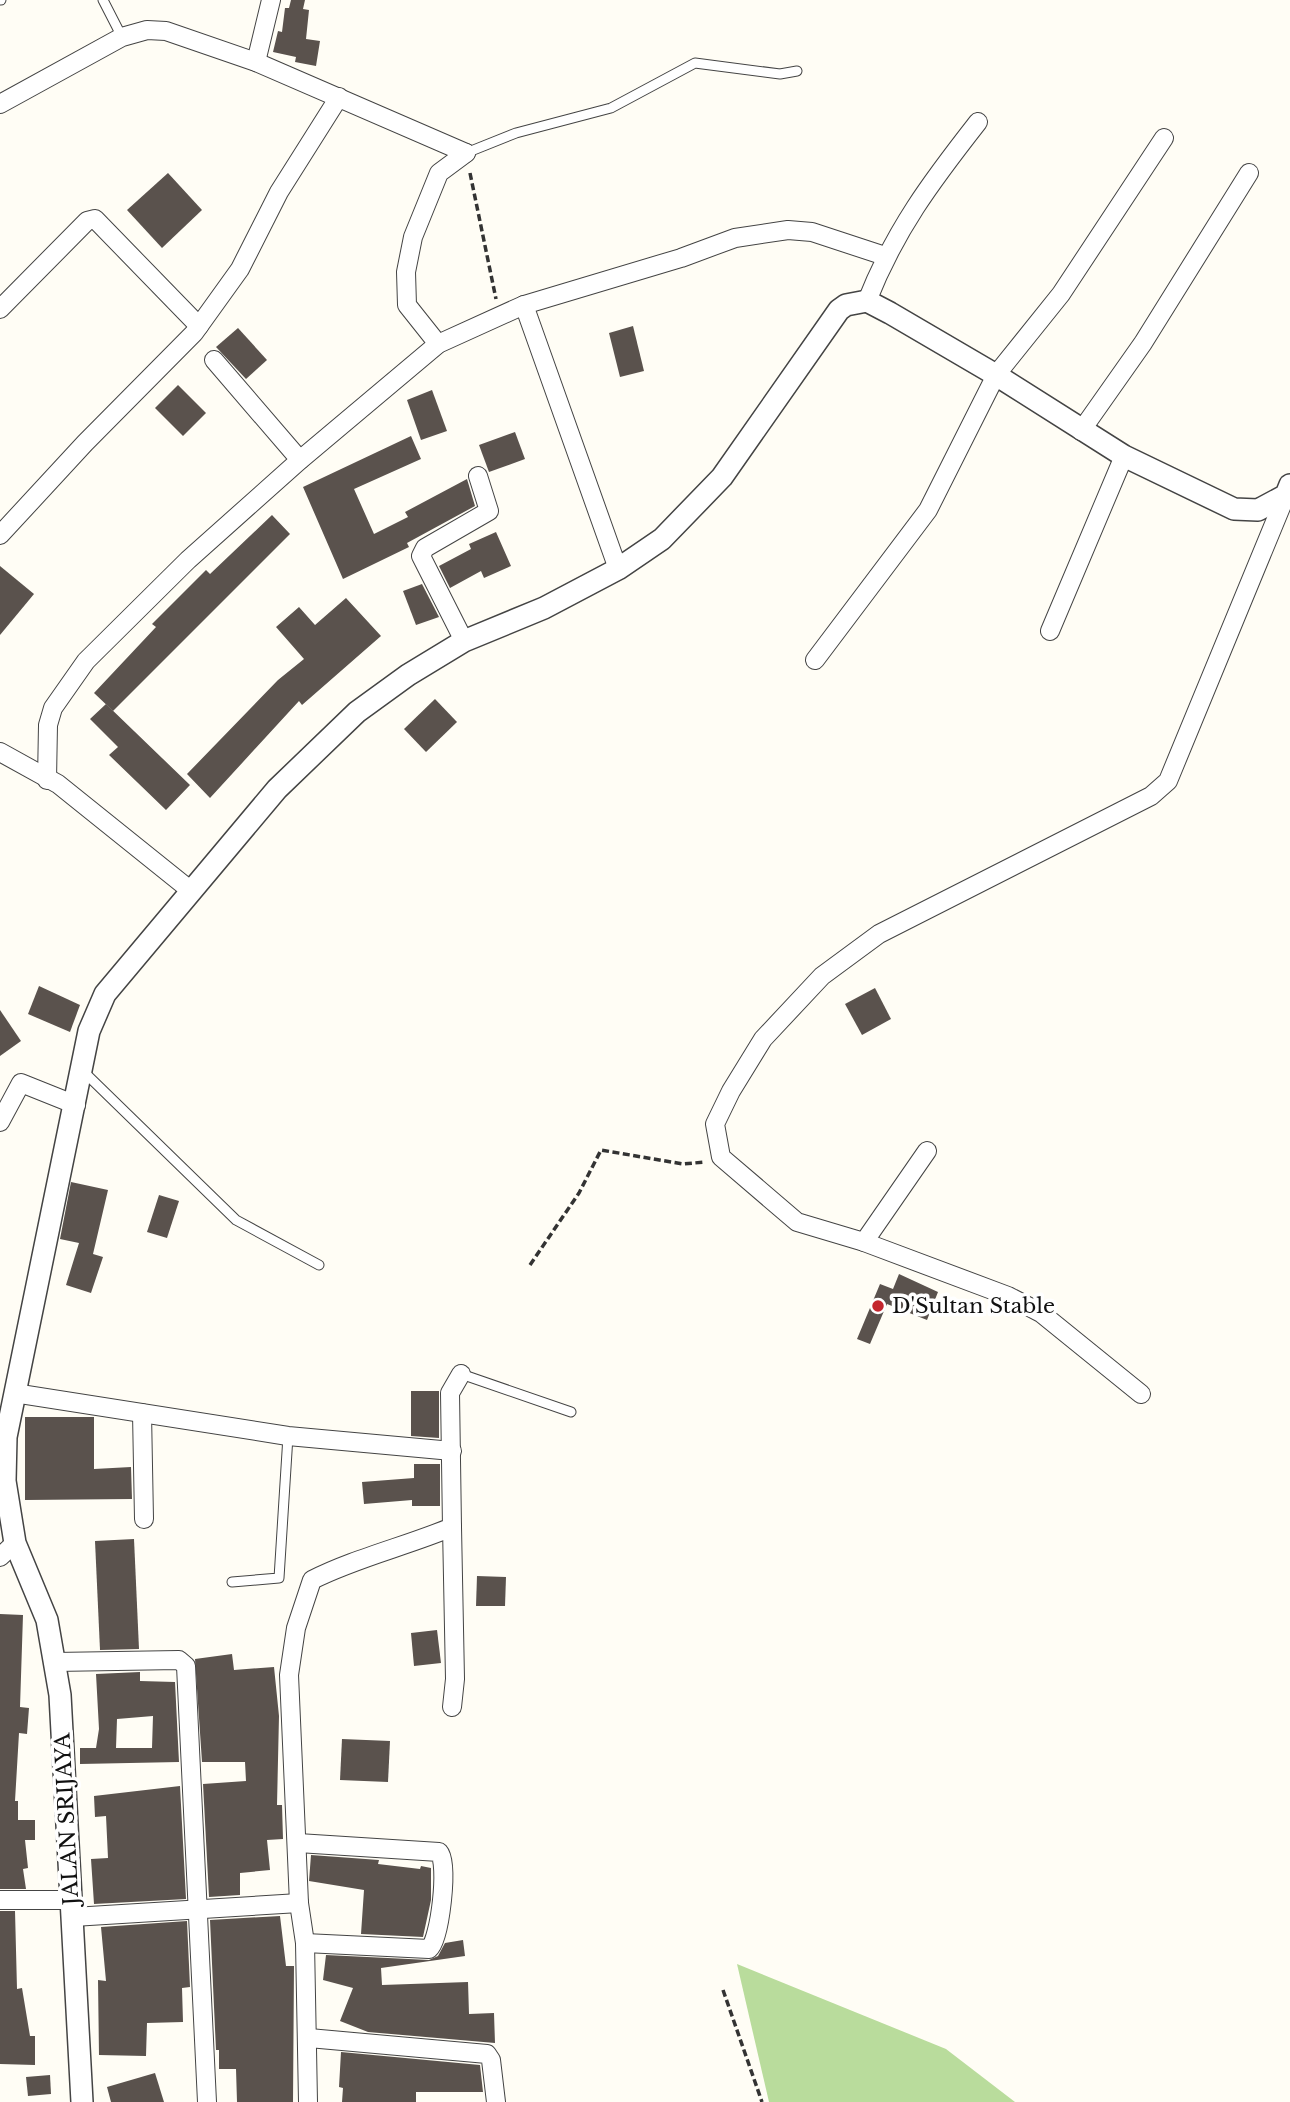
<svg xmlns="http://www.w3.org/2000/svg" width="1290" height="2102" font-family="'Libre Baskerville',serif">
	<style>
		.forest { fill: #b9dc9c }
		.building { fill: #5a524d; fill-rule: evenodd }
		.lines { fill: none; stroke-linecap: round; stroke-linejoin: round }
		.service-casing { stroke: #444; stroke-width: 11 }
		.minor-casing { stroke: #444; stroke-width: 20 }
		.tertiary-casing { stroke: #444; stroke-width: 24 }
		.path { stroke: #333; stroke-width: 3.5; stroke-dasharray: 7 3.5; stroke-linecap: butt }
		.service { stroke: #fff; stroke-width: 9 }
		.minor { stroke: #fff; stroke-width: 18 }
		.tertiary { stroke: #fff; stroke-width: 21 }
		.poi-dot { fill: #c4262e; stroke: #fff; stroke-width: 2.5 }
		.labels { text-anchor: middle; stroke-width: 7; stroke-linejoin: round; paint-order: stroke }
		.poi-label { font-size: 21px; fill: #111; stroke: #fff; text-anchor: start }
		.street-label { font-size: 21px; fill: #111; stroke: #fff }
	</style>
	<rect width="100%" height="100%" fill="#fffdf5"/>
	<polygon class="forest" points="737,1964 946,2049 1015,2102 769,2102"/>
	<g class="building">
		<polygon points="291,0 305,0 303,9 309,10 306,39 320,41 316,66 295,62 296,57 273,52 278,31 282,32 285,8 289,8"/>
		<polygon points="168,173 202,210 162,248 127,210"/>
		<polygon points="633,326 644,371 620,377 609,333"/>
		<polygon points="238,328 267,360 246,379 216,347"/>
		<polygon points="178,385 206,413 183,436 155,408"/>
		<polygon points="432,390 447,431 421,440 407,400"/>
		<polygon points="515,432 525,459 489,472 479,445"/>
		<polygon points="411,436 421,459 354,489 374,534 408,517 405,512 467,479 475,506 407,543 409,547 343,579 303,487"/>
		<polygon points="272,515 290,534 113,711 94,693 156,627 152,624 206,570 210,574"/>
		<polygon points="496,532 511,566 484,578 481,571 450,588 439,566 471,549 469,544"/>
		<polygon points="0,566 34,594 0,635"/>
		<polygon points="422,584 439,617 416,625 403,591"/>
		<polygon points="346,598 381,636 302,705 299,701 210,798 187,774 278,680 304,659 276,627 299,607 315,625"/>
		<polygon points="435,699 457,722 426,752 404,729"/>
		<polygon points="106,704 190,785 166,810 109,755 118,747 90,719"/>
		<polygon points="39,986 80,1005 70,1032 28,1014"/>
		<polygon points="875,988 891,1019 862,1035 845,1004"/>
		<polygon points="0,1010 21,1041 0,1056"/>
		<polygon points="71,1182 108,1190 93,1254 103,1257 91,1293 66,1285 79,1243 60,1239"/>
		<polygon points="159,1195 179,1201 167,1238 147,1232"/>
		<polygon points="899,1274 938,1292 927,1320 887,1304 870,1344 857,1339 880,1284 893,1289"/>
		<polygon points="411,1391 439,1391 439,1438 411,1436"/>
		<polygon points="25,1417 94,1417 94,1469 131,1467 132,1499 25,1500"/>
		<polygon points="414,1464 440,1464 440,1506 412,1506 412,1500 364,1504 362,1482 414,1478"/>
		<polygon points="134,1539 139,1649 100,1650 95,1541"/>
		<polygon points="477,1576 506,1577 505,1606 476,1606"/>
		<polygon points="0,1614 23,1615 20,1707 29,1708 27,1734 19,1733 15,1801 18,1801 18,1820 35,1820 35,1840 25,1840 28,1868 23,1869 26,1889 0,1889"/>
		<polygon points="437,1630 441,1663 414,1666 411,1633"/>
		<polygon points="232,1654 234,1670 274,1667 279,1716 277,1805 282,1805 283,1839 267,1840 270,1870 240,1873 240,1895 209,1897 203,1784 246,1781 245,1762 202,1762 195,1659"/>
		<path d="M140 1672V1681L175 1682 179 1762 80 1764V1748H96L99 1729 96 1674ZM153 1716 152 1748H116L117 1719Z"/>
		<polygon points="342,1739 390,1741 388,1782 340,1780"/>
		<polygon points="180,1786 186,1899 94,1904 91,1859 108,1858 106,1816 95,1817 94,1796"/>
		<polygon points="311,1855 379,1860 378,1864 420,1869 421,1866 431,1868 431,1900 423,1937 361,1934 364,1890 309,1881"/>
		<polygon points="0,1911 15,1911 17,1989 22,1988 30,2036 35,2036 35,2065 0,2064"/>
		<polygon points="280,1916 286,1966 294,1966 293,2102 237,2102 236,2069 219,2069 219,2050 216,2050 210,1920"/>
		<polygon points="187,1921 190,1987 182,1988 183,2022 147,2023 146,2056 99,2055 98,1980 106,1981 101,1927"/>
		<polygon points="463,1940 465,1956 381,1968 382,1985 468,1982 469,2014 494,2013 495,2043 368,2032 340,2021 353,1988 323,1980 326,1955 429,1960 438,1956 445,1943"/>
		<polygon points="341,2052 480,2065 483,2092 416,2092 416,2102 342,2102 343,2088 339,2087"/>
		<polygon points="155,2073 164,2102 111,2102 107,2087"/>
		<polygon points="50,2075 51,2094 28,2096 26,2077"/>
	</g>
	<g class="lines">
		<g class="service-casing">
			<g id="service">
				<polyline points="0,0 1,0"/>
				<polyline points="103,0 122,37"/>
				<polyline points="466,153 516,133 611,108 695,63 780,74 797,71"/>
				<polyline points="83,1071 236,1220 319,1265"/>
				<polyline points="461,1374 571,1412"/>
				<polyline points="232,1582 279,1578 288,1436"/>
			</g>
		</g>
		<g class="minor-casing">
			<g id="minor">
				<polyline points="256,62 271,0"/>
				<polyline points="0,104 122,37 147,30 166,31 256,62 466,153"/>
				<path d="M867 301C895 230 931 182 978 122"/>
				<polyline points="524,305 618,569"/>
				<polyline points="0,309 87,221 95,219 199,326"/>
				<polyline points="438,344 407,305 406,272 413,237 439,173 466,153"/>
				<polyline points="214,360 300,460"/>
				<polyline points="1081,431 1143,343 1249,173"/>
				<polyline points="0,535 85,443 194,333 240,269 279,192 339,97"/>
				<polyline points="1050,631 1124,456"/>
				<polyline points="464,641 421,556 425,548 489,511 478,476"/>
				<polyline points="815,660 928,510 996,375 1061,294 1164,138"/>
				<polyline points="0,752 58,784 190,890"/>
				<polyline points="47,780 48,725 53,708 86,661 188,560 300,460 438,344 524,305 681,258 735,238 788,230 812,232 885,256"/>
				<polyline points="0,1122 21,1083 76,1105"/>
				<polyline points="927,1151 864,1242 797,1222 721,1157 715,1124 731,1091 763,1039 822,976 879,934 1151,796 1168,781 1286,495"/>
				<polyline points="864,1242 1008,1296 1041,1313 1141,1394"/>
				<polyline points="14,1393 288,1436 452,1451"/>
				<polyline points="142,1413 144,1519"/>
				<polyline points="452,1527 455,1679 452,1707"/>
				<polyline points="0,1557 15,1543"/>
				<polyline points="54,1662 179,1660 186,1666 207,2102"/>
				<path d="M298 1843 439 1852C449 1863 440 1940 429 1949L305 1943"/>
				<polyline points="0,1900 70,1900"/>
				<polyline points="73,1917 299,1903"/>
				<polyline points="309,2038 487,2054 491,2060 496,2102"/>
				<path d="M308 2102 305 1943 299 1903 289 1675 296 1628 312 1580C355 1558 407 1546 452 1527L450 1393 461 1374"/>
			</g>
		</g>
		<g class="tertiary-casing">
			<polyline id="tertiary" points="82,2102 60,1695 47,1620 15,1543 5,1481 6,1437 89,1031 105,994 277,789 357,712 408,675 464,641 544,608 618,569 662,539 722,477 839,310 846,305 867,301 890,313 996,375 1124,456 1234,509 1258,510 1286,495 1290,485"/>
		</g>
		<g class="path">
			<polyline points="470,173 496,299"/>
			<polyline points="530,1265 579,1193 601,1150 683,1164 705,1162"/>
			<polyline points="723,1990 762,2102"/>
		</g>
		<use href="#service" class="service"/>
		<use href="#minor" class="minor"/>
		<use href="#tertiary" class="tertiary"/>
	</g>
	<circle class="poi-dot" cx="878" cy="1306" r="7"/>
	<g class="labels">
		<g class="poi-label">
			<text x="892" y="1313">D'Sultan Stable</text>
		</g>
		<g class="street-label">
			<text transform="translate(67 1819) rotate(-93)" y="7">JALAN SRIJAYA</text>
		</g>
	</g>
</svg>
